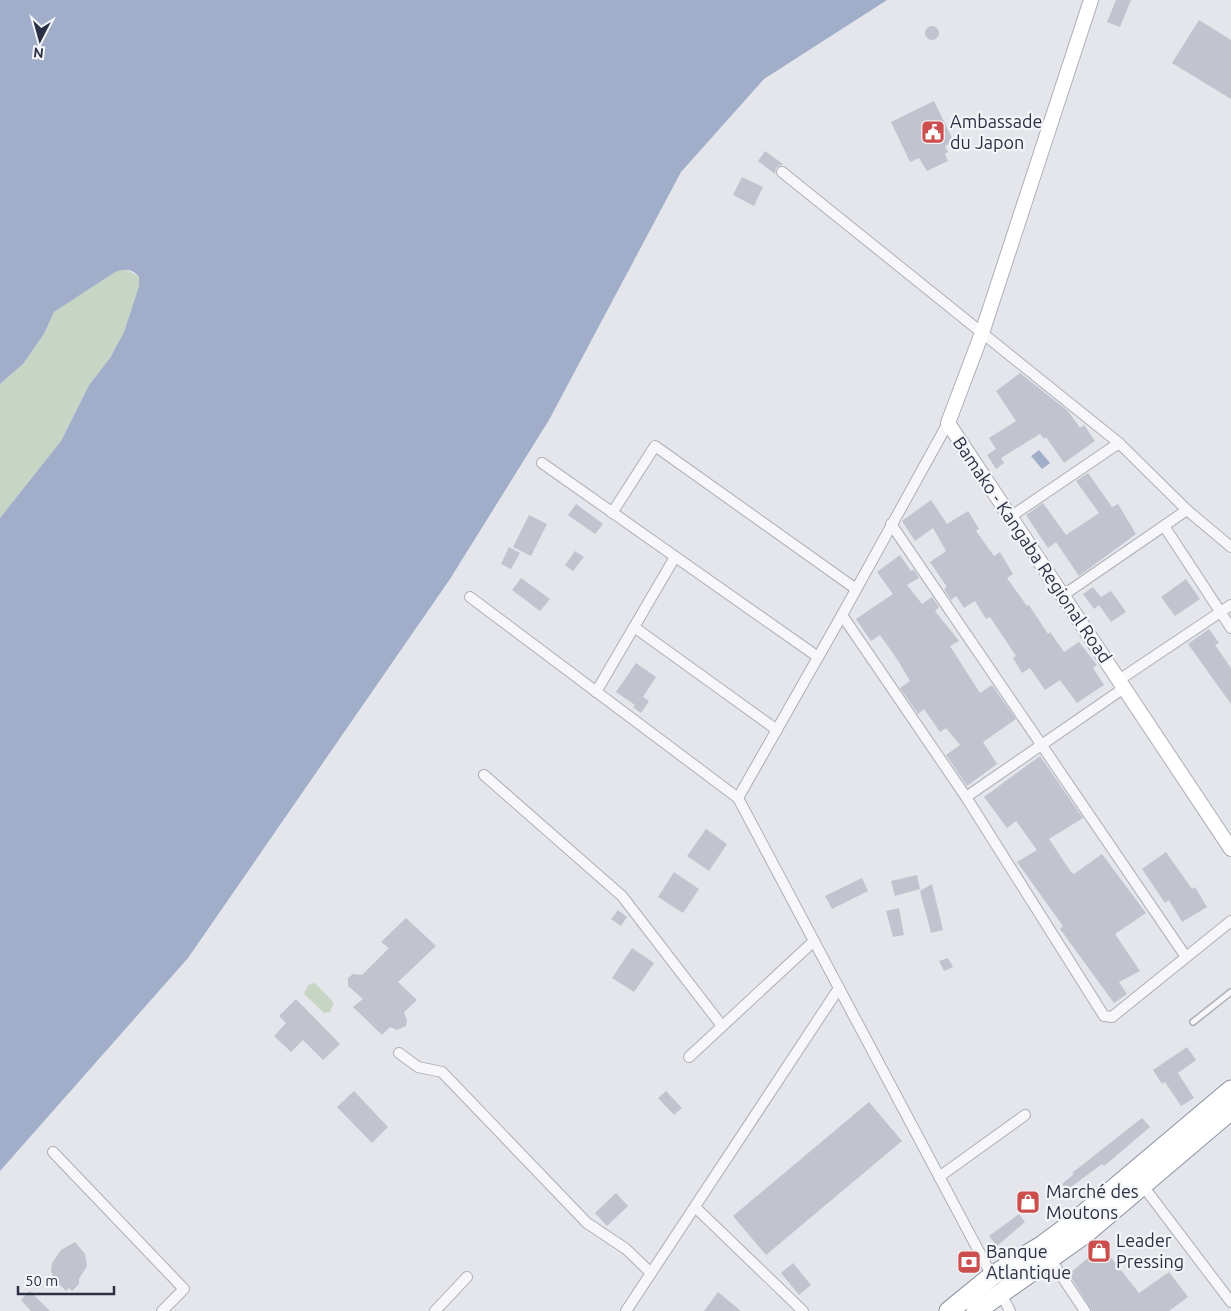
<svg xmlns="http://www.w3.org/2000/svg" width="1231" height="1311" font-family="Ubuntu,sans-serif">
	<style>
		.green { fill: #c7d5c5 }
		.water { fill: #a0aeca }
		.building { fill: #c1c4ce }
		.lines { fill: none; stroke-linecap: round; stroke-linejoin: round }
		.lane-casing { stroke: #adafb9; stroke-width: 8 }
		.street-casing { stroke: #adafb9; stroke-width: 12 }
		.secondary-casing { stroke: #adafb9; stroke-width: 16 }
		.highway-casing { stroke: #8b91a2; stroke-width: 21 }
		.lane { stroke: #f7f7fa; stroke-width: 5 }
		.street { stroke: #f7f7fa; stroke-width: 10 }
		.secondary { stroke: #fff; stroke-width: 14 }
		.highway { stroke: #fff; stroke-width: 19 }
		.labels { text-anchor: middle; stroke-width: 4.5; stroke-linejoin: round; paint-order: stroke }
		.poi-label { font-size: 18px; fill: #2c3044; stroke: #f4f5f9; text-anchor: start }
		.street-label { font-size: 18px; fill: #2c3044; stroke: #f4f5f9 }
	</style>
	<rect width="100%" height="100%" fill="#e4e6eb"/>
	<g class="green">
		<polygon points="126,269 139,277 139,286 124,332 110,358 89,385 61,441 0,518 0,384 23,364 44,334 54,312 114,272"/>
		<polygon points="315,983 334,1003 330,1012 324,1013 304,994 308,985"/>
	</g>
	<g class="water">
		<path d="M0 0H887L764 79 681 172 549 420 450 579 188 958 0 1171V518L61 441 89 385 110 358 124 332 139 286V277C131 268 125 269 115 272L54 312 44 334 23 364 0 384Z"/>
		<polygon points="1039,450 1050,463 1042,469 1031,456"/>
	</g>
	<g class="building">
		<polygon points="1116,0 1131,0 1120,27 1107,22"/>
		<polygon points="1199,20 1231,40 1231,99 1172,63"/>
		<circle cx="932" cy="33" r="7"/>
		<polygon points="934,101 954,142 945,146 948,152 945,154 948,161 927,171 919,158 910,162 891,122"/>
		<polygon points="765,151 783,164 776,168 775,174 758,161"/>
		<polygon points="742,177 763,187 754,206 733,195"/>
		<polygon points="1020,373 1068,411 1080,428 1084,425 1095,441 1064,463 1046,437 1044,439 1040,434 1001,458 1004,463 996,469 987,455 996,449 989,438 1016,421 996,391"/>
		<polygon points="1088,473 1112,507 1118,504 1136,534 1079,576 1056,542 1048,548 1026,515 1043,503 1066,535 1099,513 1076,481"/>
		<polygon points="931,500 947,524 968,511 979,529 976,531 994,556 1000,552 1013,574 1007,578 1027,606 1029,605 1048,634 1050,632 1064,652 1079,642 1097,665 1093,668 1104,685 1077,703 1060,680 1045,690 1030,668 1022,673 1013,658 1016,656 990,617 986,619 975,601 964,608 956,596 951,600 944,589 947,587 930,562 946,551 933,528 915,541 902,521"/>
		<polygon points="576,504 603,524 595,534 568,515"/>
		<polygon points="529,515 547,524 531,556 513,547"/>
		<polygon points="509,547 520,553 511,569 501,564"/>
		<polygon points="575,551 584,557 573,571 565,565"/>
		<polygon points="900,555 911,571 914,570 919,578 907,585 922,604 932,597 939,607 935,611 959,641 950,646 980,693 992,685 1016,719 983,742 997,764 967,786 946,755 960,745 946,728 940,732 924,709 918,714 900,688 910,681 897,659 880,635 871,641 856,619 893,594 877,572"/>
		<polygon points="521,578 550,599 540,611 512,590"/>
		<polygon points="1186,579 1200,599 1175,616 1161,597"/>
		<polygon points="1093,587 1101,597 1111,591 1126,612 1111,622 1099,605 1094,609 1083,594"/>
		<polygon points="1209,629 1219,643 1215,645 1231,668 1231,704 1188,644"/>
		<polygon points="636,663 656,677 643,697 649,701 641,713 633,707 635,705 616,692"/>
		<polygon points="1040,756 1083,818 1049,839 1071,872 1074,874 1102,854 1146,913 1115,934 1140,971 1119,982 1127,994 1114,1003 1060,929 1063,926 1017,862 1037,850 1016,821 1007,828 984,797"/>
		<polygon points="706,829 727,844 709,871 687,856"/>
		<polygon points="1166,852 1192,889 1195,887 1207,907 1182,922 1169,900 1165,903 1142,869"/>
		<polygon points="674,872 699,889 683,913 658,897"/>
		<polygon points="917,875 920,889 895,896 891,881"/>
		<polygon points="862,878 868,891 832,909 825,896"/>
		<polygon points="932,884 943,930 931,933 920,891"/>
		<polygon points="899,908 904,935 893,937 886,911"/>
		<polygon points="618,910 627,917 621,926 611,919"/>
		<polygon points="406,918 436,946 398,982 417,1000 404,1012 407,1021 406,1026 397,1030 390,1027 382,1035 353,1007 363,999 348,986 348,978 353,974 362,975 389,948 381,942"/>
		<polygon points="632,948 654,963 634,992 612,978"/>
		<polygon points="948,958 953,967 944,971 939,961"/>
		<polygon points="296,999 340,1044 323,1060 303,1040 291,1052 274,1036 286,1023 279,1016"/>
		<polygon points="1187,1047 1196,1060 1178,1073 1194,1098 1181,1106 1165,1082 1162,1084 1153,1070"/>
		<polygon points="354,1091 388,1127 372,1143 337,1107"/>
		<polygon points="666,1091 682,1108 674,1115 658,1098"/>
		<polygon points="869,1102 902,1141 766,1255 733,1216"/>
		<polygon points="1142,1118 1150,1127 1104,1166 1102,1164 1067,1190 1062,1184 1074,1174 1072,1173"/>
		<polygon points="616,1193 628,1206 607,1226 595,1213"/>
		<polygon points="1019,1214 1025,1222 997,1246 989,1236"/>
		<polygon points="75,1242 85,1254 87,1266 79,1279 79,1284 72,1291 69,1288 66,1291 54,1279 51,1271 52,1263 61,1250"/>
		<polygon points="1102,1246 1139,1293 1169,1272 1188,1297 1169,1311 1092,1311 1069,1274"/>
		<polygon points="793,1263 811,1285 799,1295 781,1273"/>
		<polygon points="30,1291 50,1311 31,1311 21,1300"/>
		<polygon points="718,1292 741,1311 704,1311"/>
	</g>
	<g class="lines">
		<g class="lane-casing">
			<polyline id="lane" points="1193,1022 1231,992"/>
		</g>
		<g class="street-casing">
			<g id="street">
				<polyline points="782,172 1119,443 1187,510 1231,547"/>
				<polyline points="948,423 842,615 738,798 992,1276"/>
				<polyline points="542,463 818,657"/>
				<polyline points="612,513 655,446 856,589"/>
				<polyline points="1010,517 1119,443"/>
				<polyline points="891,524 1186,957"/>
				<polyline points="1164,526 1231,628"/>
				<polyline points="1062,596 1187,510"/>
				<polyline points="470,597 738,798"/>
				<polyline points="842,615 966,797 1104,1016 1112,1017 1231,921"/>
				<polyline points="634,627 777,730"/>
				<polyline points="1119,680 1231,605"/>
				<polyline points="596,692 675,557"/>
				<polyline points="484,775 622,896 722,1026"/>
				<polyline points="966,797 1124,688"/>
				<polyline points="399,1053 418,1067 442,1072 587,1223 626,1249 651,1273"/>
				<polyline points="689,1057 814,941"/>
				<polyline points="53,1152 184,1289 162,1311"/>
				<polyline points="939,1177 1025,1115"/>
				<polyline points="1140,1182 1231,1302"/>
				<polyline points="695,1207 803,1311"/>
				<polyline points="1051,1260 1085,1311"/>
				<polyline points="1000,1292 1010,1311"/>
				<polyline points="435,1311 467,1277"/>
				<polyline points="626,1311 839,988"/>
			</g>
		</g>
		<g class="secondary-casing">
			<polyline id="secondary" points="1091,0 982,333 948,423 1231,849"/>
		</g>
		<g class="highway-casing">
			<g id="highway">
				<polyline points="949,1311 992,1276 1043,1245 1078,1219 1231,1090"/>
				<polyline points="976,1311 1086,1233 1231,1110"/>
			</g>
		</g>
		<use href="#lane" class="lane"/>
		<use href="#street" class="street"/>
		<use href="#secondary" class="secondary"/>
		<use href="#highway" class="highway"/>
	</g>
	<defs>
		<g id="civic-square" transform="scale(1.25)"><rect x="-9" y="-9" width="18" height="18" rx="4" fill="#cc4e4d" stroke="#f4f5f9"/><path d="M-.6-6.5H3V-4.5H.6V-3L4-1V1h2V6H-6V1h2V-1L-.6-3ZM-1.2 2.5V6h2.4V2.5Z" fill="#fff"/></g>
		<g id="shop-square" transform="scale(1.25)"><rect x="-9" y="-9" width="18" height="18" rx="4" fill="#cc4e4d" stroke="#f4f5f9"/><path d="M-5-2.5h2.3a2.7 3.5 0 0 1 5.4 0H5L5.5 6h-11ZM-1.5-2.5h3a1.5 2.3 0 0 0-3 0Z" fill="#fff"/></g>
		<g id="bank-square" transform="scale(1.25)"><rect x="-9" y="-9" width="18" height="18" rx="4" fill="#cc4e4d" stroke="#f4f5f9"/><path d="M-6-4H6V4H-6ZM0-2.3a2.3 2.3 0 1 0 0 4.6a2.3 2.3 0 1 0 0-4.6Z" fill="#fff"/></g>
	</defs>
	<g fill-rule="evenodd">
		<use href="#civic-square" x="933" y="132"/>
		<use href="#shop-square" x="1028" y="1202"/>
		<use href="#shop-square" x="1099" y="1251"/>
		<use href="#bank-square" x="969" y="1262"/>
	</g>
	<g class="labels">
		<g class="poi-label">
			<text x="950" y="128">Ambassade<tspan x="950" dy="21">du Japon</tspan></text>
			<text x="1046" y="1198">Marché des<tspan x="1046" dy="21">Moutons</tspan></text>
			<text x="1116" y="1247">Leader<tspan x="1116" dy="21">Pressing</tspan></text>
			<text x="986" y="1258">Banque<tspan x="986" dy="21">Atlantique</tspan></text>
		</g>
		<g class="street-label">
			<text transform="translate(1032 550) rotate(56)" y="6">Bamako - Kangaba Regional Road</text>
		</g>
	</g>
	<g transform="translate(40 40) rotate(186)" stroke="#f4f5f9" stroke-width="4" paint-order="stroke">
	<path d="M0-4L9 19L0 12L-9 19Z" fill="#2c3044"/>
	<text y="-8" font-size="14" font-weight="bold" text-anchor="middle" fill="#2c3044">N</text>
	</g>
	<path d="M18 1286v8h96v-8" fill="none" stroke="#2c3044" stroke-width="2.5"/>
	<text x="25" y="1286" font-size="15" fill="#2c3044" stroke="#f4f5f9" stroke-width="4" paint-order="stroke">50 m</text>
</svg>
